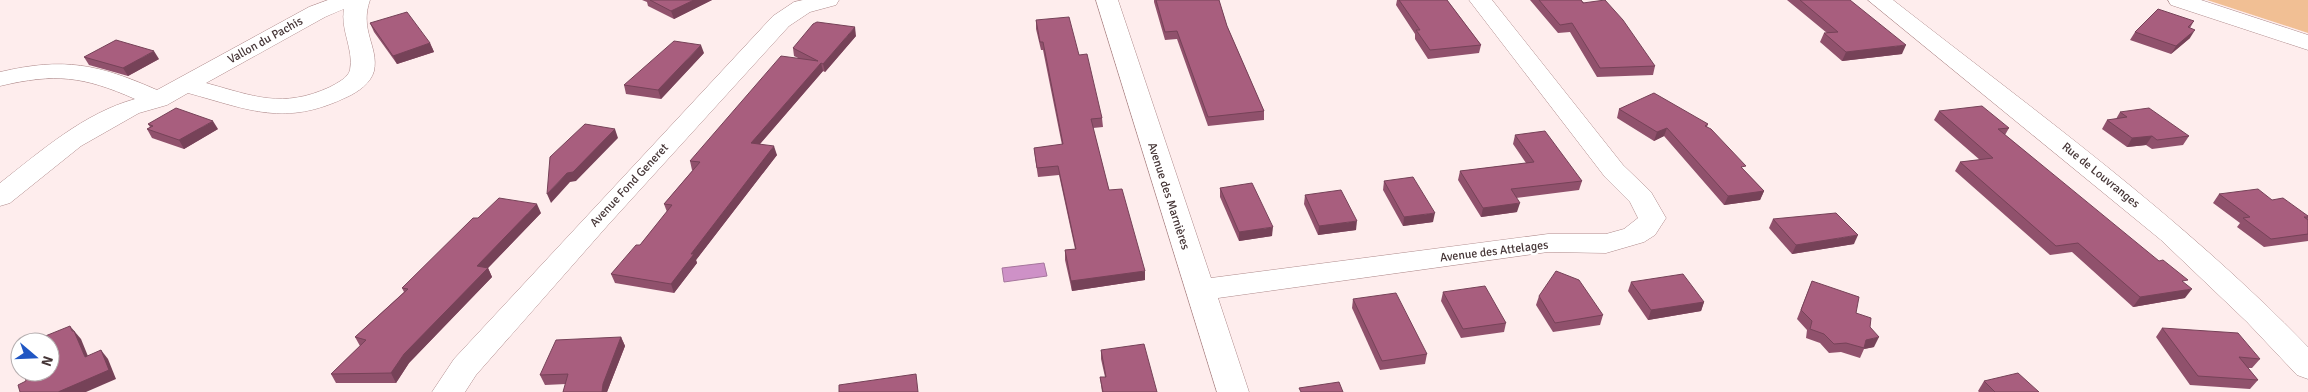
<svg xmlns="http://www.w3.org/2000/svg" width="2308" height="392" font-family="Signika,sans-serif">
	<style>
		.green { fill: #f1bf94 }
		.water { fill: #ce91c7; stroke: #a5759c }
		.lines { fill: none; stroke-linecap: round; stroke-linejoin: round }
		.minor-casing { stroke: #ae898a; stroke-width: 1 }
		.tertiary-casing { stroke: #ae898a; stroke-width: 1 }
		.minor { fill: #fff; fill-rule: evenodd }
		.tertiary { fill: #fff; fill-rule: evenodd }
		.wall { fill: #90516c }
		.shaded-wall { fill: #764258 }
		.building { fill: #a85e7e; stroke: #764258 }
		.labels { text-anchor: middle; stroke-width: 5; stroke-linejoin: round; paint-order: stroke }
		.street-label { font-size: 12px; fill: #453536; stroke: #fff }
	</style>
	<rect width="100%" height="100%" fill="#feeded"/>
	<polygon class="green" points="2207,0 2308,0 2308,33"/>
	<polygon class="water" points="1044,263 1047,276 1004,282 1002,268"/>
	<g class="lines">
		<g class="minor-casing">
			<g id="minor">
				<path d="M328 0H370C359 31 379 46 374 71 371 83 358 92 347 97 285 127 250 110 188 93L167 105 139 113 81 146 10 203 0 206V183C41 151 84 113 135 99 83 76 55 73 0 86V72C64 57 98 64 157 90L309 7ZM344 9C340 30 354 49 350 70 348 78 337 83 330 87 282 109 254 96 206 83L325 17Z"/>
				<polygon points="803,0 839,0 836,5 810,12 789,26 608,225 476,375 465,392 432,392 454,359 773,16 794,2"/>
				<polygon points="1096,0 1118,0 1211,278 1548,234 1606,234 1624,229 1638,218 1630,202 1605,177 1469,0 1492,0 1623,165 1651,192 1666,218 1655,235 1644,242 1606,253 1548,252 1218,298 1249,392 1217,392"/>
				<path d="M1868 0H1893C2035 111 2182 217 2308 347V379L2297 375 2247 322 2161 240Z"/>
			</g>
		</g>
		<g class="tertiary-casing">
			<polygon id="tertiary" points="2168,0 2201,0 2308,35 2308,50 2171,5"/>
		</g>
		<use href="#minor" class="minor"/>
		<use href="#tertiary" class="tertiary"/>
	</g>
	<g class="wall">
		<polygon points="642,0 712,0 674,19 648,6 647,2"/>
		<polygon points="1154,0 1219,0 1227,26 1264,111 1264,120 1208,126 1177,39 1165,40 1154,2"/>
		<polygon points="1397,0 1447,0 1481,45 1479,53 1428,59 1415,39 1415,34 1396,5"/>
		<polygon points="1530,0 1581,0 1655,66 1653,75 1597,77 1570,32 1558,33"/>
		<polygon points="1787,0 1850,0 1902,54 1842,61 1820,42 1824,33 1827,33"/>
		<polygon points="1036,20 1079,55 1102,118 1103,127 1093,128 1109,190 1145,280 1072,291 1065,260 1065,250 1075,249 1059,175 1038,177 1035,157 1034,148 1062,145 1043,50 1041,50 1036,29"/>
		<polygon points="2194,21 2190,28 2190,38 2171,54 2130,40 2135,32"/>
		<polygon points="370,23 430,43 434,52 397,64 374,32"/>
		<polygon points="856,36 825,72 823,71 760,144 777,155 696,260 697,263 674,293 615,283 611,274 640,245 667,212 664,204 693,170 692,170 690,161 798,58 794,56 793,48"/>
		<polygon points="704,53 661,99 626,94 624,85"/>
		<polygon points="84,57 159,59 128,76 89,65"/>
		<polygon points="1619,109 1708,124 1707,127 1744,170 1764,191 1760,200 1724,205 1664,136 1654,141 1617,118"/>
		<polygon points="1939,111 2009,128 2005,135 2185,284 2185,298 2133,307 2072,252 2050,255 1955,171 1960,162 1980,160 1934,120"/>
		<polygon points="2120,112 2189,136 2183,145 2152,149 2146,145 2127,147 2102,129 2107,120 2116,119"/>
		<polygon points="148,124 218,129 184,149 152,138 147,129 150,127"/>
		<polygon points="1515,135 1582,181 1579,190 1516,198 1517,212 1481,217 1458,180 1460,171 1526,163 1513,144"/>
		<polygon points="1384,181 1433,222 1403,226 1383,190"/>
		<polygon points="1220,188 1272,236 1239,241 1220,197"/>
		<polygon points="2219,194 2272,200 2308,216 2308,241 2264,247 2237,227 2240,223 2213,203"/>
		<polygon points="1305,195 1356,230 1318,235 1304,204"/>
		<polygon points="541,213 488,268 492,277 409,363 396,383 336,383 331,374 360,346 355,337 404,292 402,288 478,218"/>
		<polygon points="1773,219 1854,244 1792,254 1769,228"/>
		<polygon points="1812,281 1856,313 1870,327 1874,347 1864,349 1860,358 1841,352 1829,353 1820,343 1806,338 1807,330 1797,319"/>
		<polygon points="1631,282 1704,302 1701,311 1648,320 1628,291"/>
		<polygon points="1443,292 1506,323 1504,332 1461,338 1441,301"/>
		<polygon points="1539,296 1603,315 1600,325 1553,332 1536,305"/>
		<polygon points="1353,299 1427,354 1425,364 1380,370 1352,308"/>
		<polygon points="2162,328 2260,359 2252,368 2248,368 2258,380 2250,389 2190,385 2156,337"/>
		<polygon points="621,337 625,346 607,392 563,392 566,384 545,385 540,375"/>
		<polygon points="1101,350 1157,392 1102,392 1100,377 1105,377 1101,359"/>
		<polygon points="1984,381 2039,392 1979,392 1978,391"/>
	</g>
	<g class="shaded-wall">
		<polygon points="694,0 712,0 674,19 671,11"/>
		<polygon points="855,27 856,36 825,72 823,64"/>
		<polygon points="2195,30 2190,38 2171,54 2176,46"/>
		<polygon points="430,43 434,52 397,64 393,56"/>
		<polygon points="701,45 704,53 661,99 658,90"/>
		<polygon points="1906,45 1902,54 1842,61 1846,52"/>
		<polygon points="154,51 159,59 128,76 123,68"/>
		<polygon points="821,63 823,71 753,152 751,143"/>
		<polygon points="213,121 218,129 184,149 179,140"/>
		<polygon points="1667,128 1664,136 1654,141 1657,132"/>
		<polygon points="615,129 618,138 576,181 570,182 551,203 547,194 567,173"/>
		<polygon points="2152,136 2146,145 2127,147 2132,138"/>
		<polygon points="774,146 777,155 696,260 697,263 674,293 671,284 691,254"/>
		<polygon points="1764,191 1760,200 1724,205 1728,196"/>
		<polygon points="1520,203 1517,212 1481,217 1483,208"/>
		<polygon points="537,204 541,213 488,268 492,277 409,363 396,383 391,373 404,354 477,266"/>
		<polygon points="1435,213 1433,222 1403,226 1404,217"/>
		<polygon points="1357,221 1356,230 1318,235 1319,226"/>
		<polygon points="1273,227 1272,236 1239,241 1239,232"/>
		<polygon points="1858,235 1854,244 1792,254 1796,245"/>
		<polygon points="1145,271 1145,280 1072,291 1071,281"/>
		<polygon points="2192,289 2185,298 2133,307 2140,297"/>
		<polygon points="1704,302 1701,311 1648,320 1651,310"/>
		<polygon points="70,326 81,339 92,366 85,357"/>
		<polygon points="621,337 625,346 607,392 602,392 603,384"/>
		<polygon points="1879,337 1874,347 1864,349 1866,340"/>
		<polygon points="101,350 108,359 116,379 86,392 58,392"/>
	</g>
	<g class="building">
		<polygon points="650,0 694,0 671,11"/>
		<polygon points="1156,0 1219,0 1227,26 1264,111 1208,117 1177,31 1165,32"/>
		<polygon points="1399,0 1447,0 1481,45 1430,50 1416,30 1420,30"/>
		<polygon points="1539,0 1581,0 1583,3 1605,0 1623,20 1655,66 1600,68 1572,23 1560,25"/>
		<polygon points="1800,0 1850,0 1906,45 1846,52 1824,33 1838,32"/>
		<polygon points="2158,9 2194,21 2188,27 2195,30 2176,46 2135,32"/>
		<polygon points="407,12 430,43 393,56 370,23"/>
		<polygon points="1069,17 1079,55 1087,54 1102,118 1091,119 1109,190 1122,189 1145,271 1071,281 1065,250 1076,249 1058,166 1037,168 1034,148 1063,144 1043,42 1040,42 1036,20"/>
		<polygon points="817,22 855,27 823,64 821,63 751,143 774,146 691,254 694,254 671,284 611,274 636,245 640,245 672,205 664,204 700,162 690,161 781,56 818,61 793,48 813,24"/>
		<polygon points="116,40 154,51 123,68 84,57"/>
		<polygon points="674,41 701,45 658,90 624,85"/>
		<polygon points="1654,93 1708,124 1705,126 1711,129 1746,166 1741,167 1764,191 1728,196 1667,128 1657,132 1619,109"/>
		<polygon points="1982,106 2009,128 1998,129 2159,261 2163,260 2188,280 2182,281 2192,289 2140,297 2078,243 2056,246 1960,162 1993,158 1939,111"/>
		<polygon points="176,108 213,121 179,140 147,129 153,126 148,124"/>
		<polygon points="2149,108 2189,136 2157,140 2152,136 2132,138 2107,120 2127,117 2120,112"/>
		<polygon points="585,124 615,129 573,172 567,173 547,194 550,157"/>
		<polygon points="1545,131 1582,181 1511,189 1520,203 1483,208 1460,171 1534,162 1515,135"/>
		<polygon points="1413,177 1435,213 1404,217 1384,181"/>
		<polygon points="1252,183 1273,227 1239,232 1220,188"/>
		<polygon points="2258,189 2272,200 2283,198 2308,216 2308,217 2304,217 2308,220 2308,234 2271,239 2243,218 2250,217 2219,194"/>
		<polygon points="1341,190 1357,221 1319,226 1305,195"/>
		<polygon points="499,198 537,204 477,266 488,268 404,354 391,373 331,374 366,340 355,337 408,289 402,288 473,218 478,218"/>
		<polygon points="1836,213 1858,235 1796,245 1773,219"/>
		<polygon points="1556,271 1579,280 1603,315 1555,323 1539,296"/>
		<polygon points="1683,274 1704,302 1651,310 1631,282"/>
		<polygon points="1812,281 1859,297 1856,313 1871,318 1870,327 1879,337 1866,340 1864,348 1846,343 1834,344 1824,334 1810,329 1812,321 1801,310"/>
		<polygon points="1485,286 1506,323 1463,329 1443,292"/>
		<polygon points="1396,293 1427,354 1382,361 1353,299"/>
		<polygon points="70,326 72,331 74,331 85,357 101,350 109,370 58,392 20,392 18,385 26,381 24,375 32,372 50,372 50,342 33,342 33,341"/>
		<polygon points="2162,328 2238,333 2260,359 2239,357 2258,380 2198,376"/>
		<polygon points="621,337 603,384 602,392 563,392 568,374 540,375 556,340"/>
		<polygon points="1144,344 1157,392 1103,392 1100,377 1106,377 1101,350"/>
		<polygon points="2018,373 2039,392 1995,392 1984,381"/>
		<polygon points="916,374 918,392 839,392 839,385"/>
		<polygon points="1339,382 1343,392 1301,392 1299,388"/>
	</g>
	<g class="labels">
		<g class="street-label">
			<text transform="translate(265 40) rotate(-29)" y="4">Vallon du Pachis</text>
			<text transform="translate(2101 175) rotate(39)" y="4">Rue de Louvranges</text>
			<text transform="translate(629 185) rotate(-47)" y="4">Avenue Fond Generet</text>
			<text transform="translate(1169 196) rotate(72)" y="4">Avenue des Marnières</text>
			<text transform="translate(1494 251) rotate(-7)" y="4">Avenue des Attelages</text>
		</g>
	</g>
	<g transform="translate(35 357) rotate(109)"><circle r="24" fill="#ffffff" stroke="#b5aeaf"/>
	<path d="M0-4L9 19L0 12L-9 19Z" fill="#2056c3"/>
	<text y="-8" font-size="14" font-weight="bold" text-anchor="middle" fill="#453536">N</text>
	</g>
</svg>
